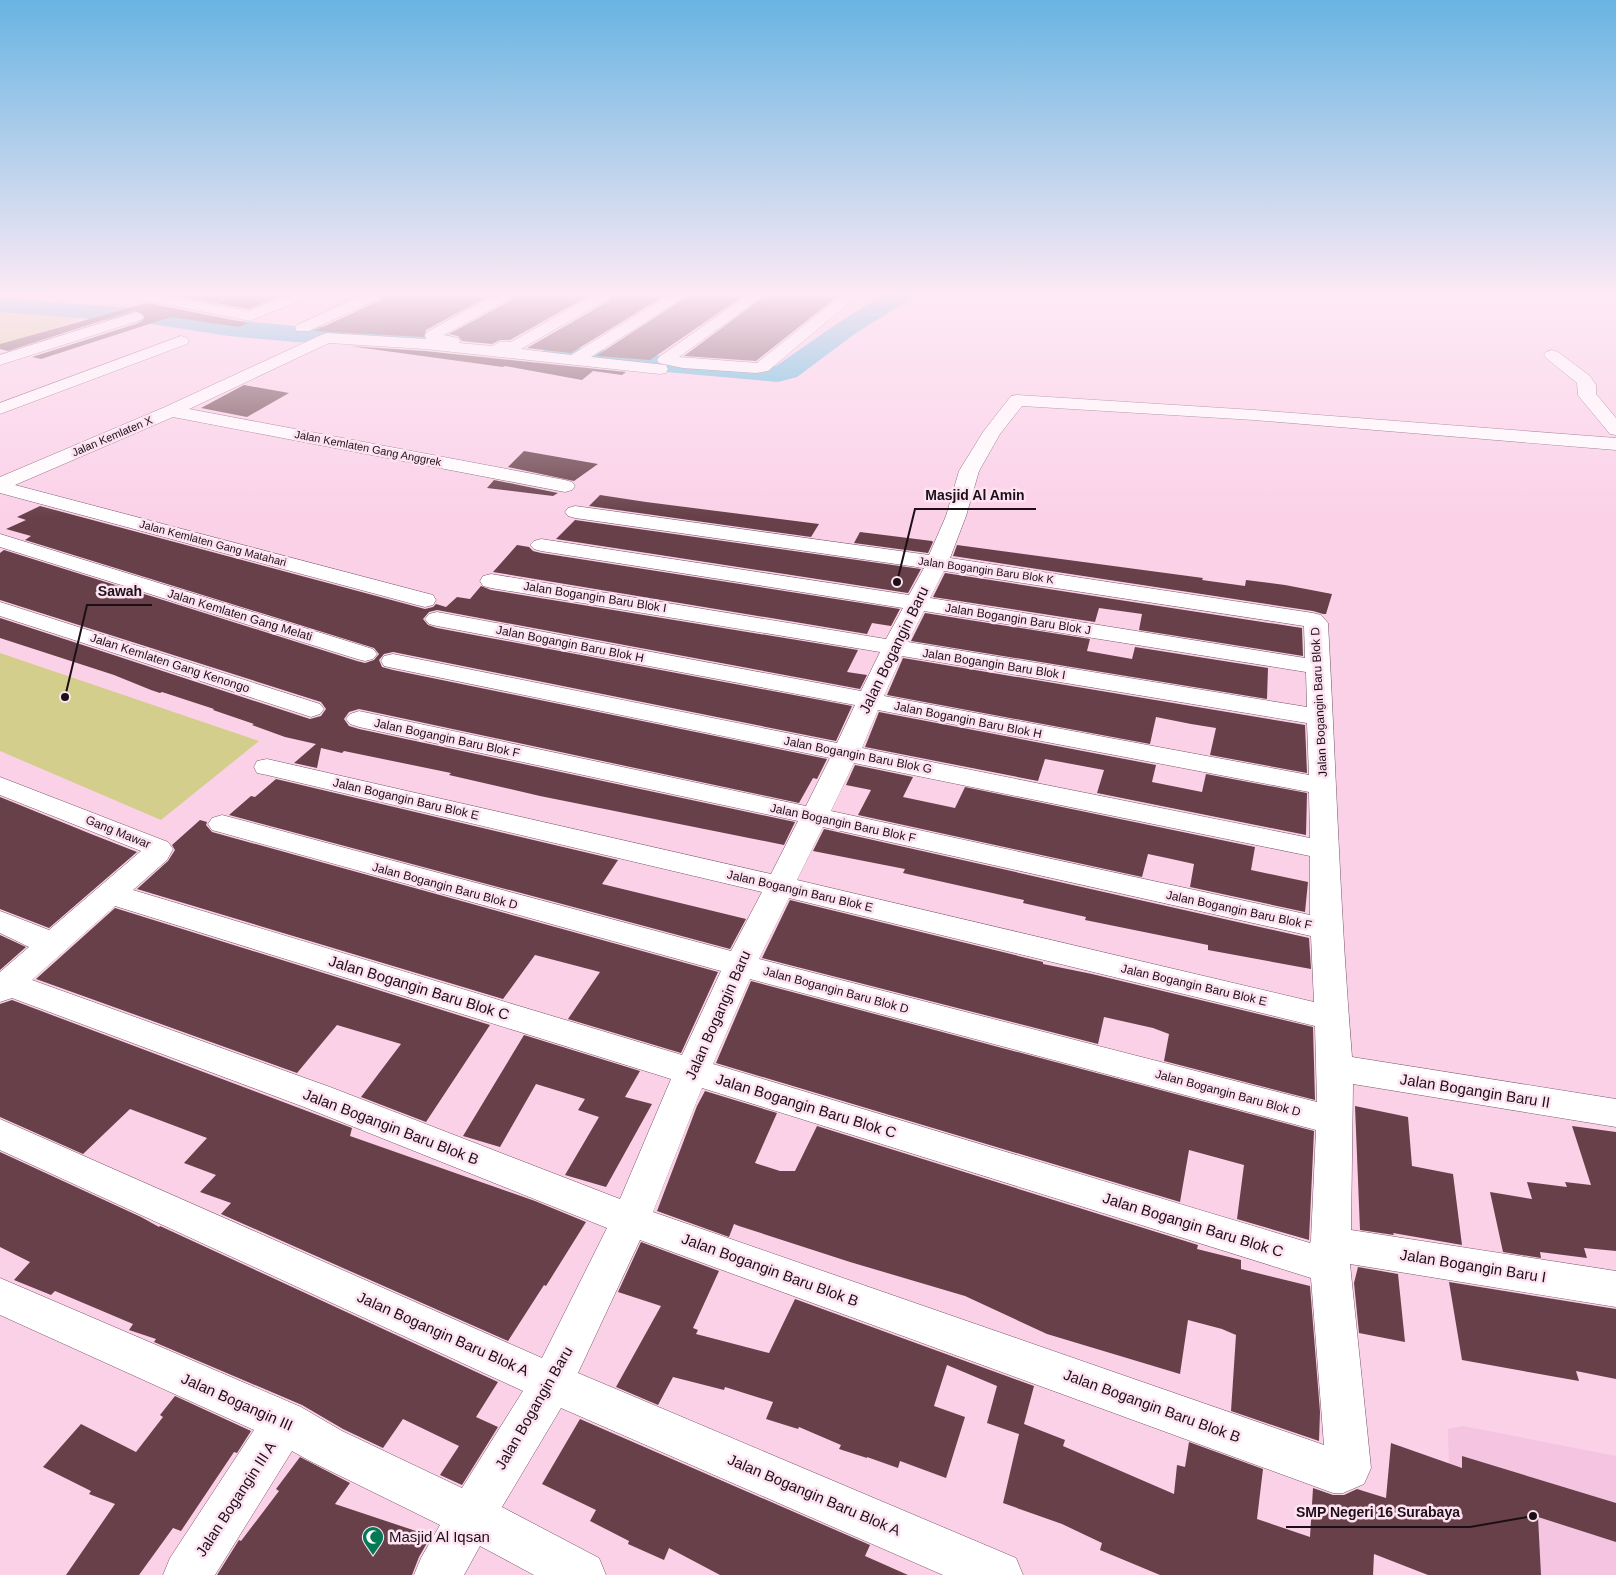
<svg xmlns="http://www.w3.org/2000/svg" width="1616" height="1575" font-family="Arial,sans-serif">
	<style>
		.built { fill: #f5c4e0 }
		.green { fill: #d4ce8c }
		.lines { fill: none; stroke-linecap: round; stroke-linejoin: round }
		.river { fill: #49b4d8; fill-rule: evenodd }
		.building { fill: #674049 }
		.minor-casing { stroke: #795569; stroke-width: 1 }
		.minor { fill: #fff; fill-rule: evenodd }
		.labels { text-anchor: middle; stroke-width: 5; stroke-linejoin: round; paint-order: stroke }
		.far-street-label { font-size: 11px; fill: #1d0f17; stroke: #fde3f1 }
		.street-label { font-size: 12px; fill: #1d0f17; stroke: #fde3f1 }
		.near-street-label { font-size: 15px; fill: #1d0f17; stroke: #fde3f1 }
		.near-poi-label { font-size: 15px; fill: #1d0f17; stroke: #fde3f1; text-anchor: start }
		.leader { fill: none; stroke: #1d0f17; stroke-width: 2 }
		.callout-dot { fill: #1d0f17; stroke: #fde3f1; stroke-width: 2 }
		.callout-label { font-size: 14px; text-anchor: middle; font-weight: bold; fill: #1d0f17; stroke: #fde3f1; stroke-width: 5; stroke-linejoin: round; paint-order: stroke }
	</style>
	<rect width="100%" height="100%" fill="#fbd1e8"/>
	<polygon class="built" points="1463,1426 1616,1456 1616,1575 1452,1575 1448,1429"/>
	<g class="green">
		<polygon points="0,309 83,313 76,321 0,345"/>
		<polygon points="0,653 259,741 161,820 0,751"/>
	</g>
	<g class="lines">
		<g class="river">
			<polygon points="881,296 910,296 907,301 856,333 797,377 778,382 554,362 545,360 541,354 545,348 554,346 776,366 838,323"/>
			<polygon points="0,298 145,309 229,320 295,326 366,327 441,333 450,335 454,341 450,347 441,349 366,343 295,342 229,336 145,323 0,312"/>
		</g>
	</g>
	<g class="building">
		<polygon points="178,296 280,296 249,309"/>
		<polygon points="382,296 489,296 426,330 424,337 314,331 379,301"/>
		<polygon points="513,296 588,296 510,340 500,340 492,344 462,341 458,336 449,334 510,301"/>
		<polygon points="612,296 664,296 571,353 527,348 609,301"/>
		<polygon points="688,296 743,296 650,360 596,356"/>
		<polygon points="765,296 838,296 756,361 684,356"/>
		<polygon points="147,303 248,323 239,327 171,317 41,359 32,357 142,322 145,316 135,310 8,351 0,349 0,344"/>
		<polygon points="349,346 425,351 626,372 622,375 593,371 582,380 505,366 503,367"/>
		<polygon points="244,385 289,393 247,417 201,408"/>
		<polygon points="524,451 598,464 574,481 508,467"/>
		<polygon points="494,480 558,493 553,496 487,488"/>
		<polygon points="600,495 646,502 819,524 811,537 589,506"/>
		<polygon points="40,506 425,609 433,607 436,604 446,607 457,597 470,599 481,586 491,590 858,650 847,672 867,675 860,689 437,610 429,612 423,619 428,625 437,628 852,706 836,741 393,652 384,654 379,660 382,667 393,670 827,759 817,779 813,778 799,803 359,709 349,712 344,719 349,726 359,729 795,822 784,845 540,796 449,775 451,773 344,751 342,753 321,748 317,768 294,763 316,744 285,737 252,725 254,724 213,710 214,709 162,692 160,693 151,690 114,675 0,638 0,618 310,719 321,716 326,709 321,702 0,600 0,553 4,550 357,661 365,663 374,660 379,654 374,648 25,540 31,536 6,529 26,520 17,517"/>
		<polygon points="575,520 921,569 908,593 556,539"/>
		<polygon points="860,532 932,541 933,542 928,553 854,543"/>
		<polygon points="517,545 529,547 533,551 541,553 900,609 891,626 872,623 867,634 493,572"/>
		<polygon points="957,545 1203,578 1202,580 1245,586 1246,580 1285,585 1332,594 1326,614 1323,614 1313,611 953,556"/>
		<polygon points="945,573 1302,628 1303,656 1139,630 1142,614 1099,608 1095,622 933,597"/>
		<polygon points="925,613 1090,639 1087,651 1132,659 1135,647 1268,668 1267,699 911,641"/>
		<polygon points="903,658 1305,725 1307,773 1210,755 1216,728 1191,724 1156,717 1150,744 887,695"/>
		<polygon points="879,712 1156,765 1152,782 1202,792 1206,774 1307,793 1306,835 1097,793 1104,770 1045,759 1038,781 865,747"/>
		<polygon points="855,765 913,777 903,797 955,808 965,787 1255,847 1251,870 1308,882 1305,912 1190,887 1194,864 1167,858 1148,854 1142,877 858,815 871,790 846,785"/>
		<polygon points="276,779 618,860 602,884 746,919 730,949 229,815 251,796 255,797"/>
		<polygon points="0,797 91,834 137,852 49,928 0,909"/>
		<polygon points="200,820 207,822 206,825 212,832 718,972 681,1053 568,1019 600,972 535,955 503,999 137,889 168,861 175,850 172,845"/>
		<polygon points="824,829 1309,938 1311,969 1208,950 1208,945 1085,920 1086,917 1023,903 1024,900 903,873 905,869 813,851"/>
		<polygon points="790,900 1043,962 1043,964 1092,974 1313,1027 1315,1100 1164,1061 1169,1034 1153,1028 1104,1017 1098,1044 762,958"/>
		<polygon points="115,908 490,1025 426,1122 361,1097 401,1044 337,1025 297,1073 36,979"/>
		<polygon points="0,935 26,947 0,970"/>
		<polygon points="751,981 1314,1131 1309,1240 1237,1219 1244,1165 1189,1150 1180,1202 716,1063"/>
		<polygon points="12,1000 352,1128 350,1136 535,1201 586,1222 546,1286 544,1285 508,1341 221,1214 231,1203 200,1192 216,1175 184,1163 207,1138 130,1109 83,1154 0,1117 0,1004"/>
		<polygon points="524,1035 640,1071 625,1097 652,1104 606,1187 565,1175 599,1117 578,1110 585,1099 536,1084 500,1147 463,1136"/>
		<polygon points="705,1091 777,1113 755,1163 780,1171 795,1171 817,1126 1198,1245 1197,1249 1241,1260 1241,1269 1310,1286 1320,1412 1319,1441 1231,1411 1236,1335 1222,1329 1188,1320 1180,1374 1047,1334 965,1296 850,1262 739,1226 734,1224 729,1237 657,1211 697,1106"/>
		<polygon points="1355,1106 1408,1117 1412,1166 1453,1174 1462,1245 1393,1233 1394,1235 1360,1230"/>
		<polygon points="1572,1126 1616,1132 1616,1251 1584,1248 1587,1258 1540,1252 1541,1258 1503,1252 1490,1192 1532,1199 1527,1182 1567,1187 1565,1182 1591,1185"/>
		<polygon points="0,1152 141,1217 159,1227 160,1226 498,1382 476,1417 498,1427 462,1485 440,1475 459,1446 403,1419 383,1448 343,1429 302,1405 154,1342 156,1339 129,1330 133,1324 55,1291 51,1295 14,1280 30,1262 0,1247"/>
		<polygon points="641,1242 719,1271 693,1328 698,1330 696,1334 769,1353 795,1299 1034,1386 1024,1424 1065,1440 1063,1446 1174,1494 1177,1465 1185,1467 1189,1442 1263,1469 1257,1519 1310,1537 1313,1488 1333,1495 1344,1495 1357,1489 1386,1498 1391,1443 1462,1468 1462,1456 1616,1503 1616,1542 1538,1517 1541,1575 1428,1575 1374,1554 1373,1575 1160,1575 1100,1550 1102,1543 1062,1524 1003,1503 1019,1434 987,1423 997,1386 947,1365 934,1406 965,1417 946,1478 900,1461 898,1468 867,1457 867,1458 839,1449 841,1445 799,1427 798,1429 766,1419 773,1402 725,1387 724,1390 673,1377 658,1405 616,1387 661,1306 618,1292"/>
		<polygon points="1358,1267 1398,1274 1405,1342 1359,1333 1354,1283"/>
		<polygon points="1449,1282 1616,1309 1616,1379 1576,1371 1579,1381 1462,1360"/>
		<polygon points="175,1396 251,1431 237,1453 234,1452 181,1531 173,1528 139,1575 66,1575 115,1504 89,1494 91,1491 43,1467 81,1424 136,1452 163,1417 160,1415"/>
		<polygon points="580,1419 870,1545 865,1556 908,1575 720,1575 669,1548 664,1560 628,1544 629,1541 590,1521 596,1510 542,1484"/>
		<polygon points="300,1457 350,1483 335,1504 431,1536 419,1557 412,1575 217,1575 239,1540 241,1541 279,1491 276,1489"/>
	</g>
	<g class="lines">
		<g class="minor-casing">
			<g id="minor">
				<polygon points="54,296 71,296 69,299 56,299"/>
				<polygon points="136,296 167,296 249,311 285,296 305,296 303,299 250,321 143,300 138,299"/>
				<polygon points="361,296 380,296 378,299 309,331 297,331 295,328 297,325"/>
				<polygon points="493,296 511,296 509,299 444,335 458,338 460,341 459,343 492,346 500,342 511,342 592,296 610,296 608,299 521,349 571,355 668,296 686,296 591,357 666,365 668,369 666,373 660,374 425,349 329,343 189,409 565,480 572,482 575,486 572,490 565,492 173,417 15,485 433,595 436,600 433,605 425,607 417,605 0,493 0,477 165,407 321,335 327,333 426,339 425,335 427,332"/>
				<polygon points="746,296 763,296 679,357 757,363 841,296 857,296 768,371 756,373 683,368 659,363 657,360 659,357"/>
				<polygon points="136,312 141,314 144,317 141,320 0,365 0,355"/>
				<polygon points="181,336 187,338 189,341 187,344 0,414 0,403"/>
				<polygon points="1552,350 1558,352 1590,376 1596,385 1596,394 1616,418 1616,435 1610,434 1581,399 1578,395 1577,383 1546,358 1544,355 1546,352"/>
				<path d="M1017 395 1254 410 1616 438V450L1254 420 1022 406 1000 434 979 471 966 516 950 558 1313 613 1321 615 1328 623C1336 768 1340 913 1352 1057L1616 1099V1127L1353 1084 1351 1230 1616 1271V1307L1350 1264 1371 1468 1364 1484 1343 1493H1333L640 1240 578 1373 1016 1558 1023 1575H943L561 1408 502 1507 599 1558 606 1575H534L480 1546 464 1575H414L421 1558 440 1525 310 1461 292 1451 215 1575H163L170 1558 254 1430 0 1315V1278L301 1407 342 1431 462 1488 523 1391 0 1150V1119L542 1358 607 1228 304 1107 12 998 0 1002V972L29 947 0 933V911L49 930 141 851 0 795V777L168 842 173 849 167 860 133 890 682 1055 721 971 212 830 208 824 212 818 222 815 731 951 762 892 267 775 257 773 254 767 257 761 267 759 771 874 798 821 359 727 350 724 346 719 350 714 359 711 806 806 830 758 393 668 384 666 381 661 384 656 393 654 837 743 855 705 437 626 429 624 425 619 429 614 437 612 861 691 880 652 491 588 483 586 480 581 483 576 491 574 886 639 903 608 541 551 534 549 530 545 534 541 541 539 909 595 924 568 575 518 568 516 565 512 568 508 575 506 929 555 946 516 959 471 983 432 1011 396ZM944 571 1304 626 1305 658 930 598ZM924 611 1306 672 1307 707 908 642ZM902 656 1307 723 1309 775 884 696ZM878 710 1309 792 1310 838 862 748ZM854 763 1310 856V915L831 811ZM823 827 1311 936 1314 1002 797 880ZM789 898 1315 1026 1317 1102 759 959ZM115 906 671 1079 620 1199 330 1087 32 980ZM750 979 1316 1130 1311 1240 1310 1243 713 1064ZM702 1088 1311 1278 1324 1445 653 1212Z"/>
				<polygon points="0,534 373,649 377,654 373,659 365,661 357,659 0,547"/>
				<polygon points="0,602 320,704 324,709 320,714 311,717 302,714 0,616"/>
			</g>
		</g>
		<use href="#minor" class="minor"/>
	</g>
	<linearGradient id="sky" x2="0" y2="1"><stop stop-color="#68b4e2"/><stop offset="0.57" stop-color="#fdeaf5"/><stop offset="1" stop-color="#fdeaf5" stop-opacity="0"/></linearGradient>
	<rect width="1616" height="517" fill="url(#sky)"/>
	<defs>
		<g id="mosque-pin" transform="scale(1.125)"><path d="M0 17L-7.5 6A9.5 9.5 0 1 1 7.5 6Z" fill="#047955" stroke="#fde3f1"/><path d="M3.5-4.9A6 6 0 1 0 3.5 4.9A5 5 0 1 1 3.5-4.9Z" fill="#fff"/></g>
	</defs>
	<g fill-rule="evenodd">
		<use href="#mosque-pin" x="373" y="1537"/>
	</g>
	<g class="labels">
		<g class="far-street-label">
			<text transform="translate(112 436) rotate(-23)" y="4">Jalan Kemlaten X</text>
			<text transform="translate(368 448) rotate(11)" y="4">Jalan Kemlaten Gang Anggrek</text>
			<text transform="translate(213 543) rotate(15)" y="4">Jalan Kemlaten Gang Matahari</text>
			<text transform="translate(986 570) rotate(8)" y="4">Jalan Bogangin Baru Blok K</text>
		</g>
		<g class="street-label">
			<text transform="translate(595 597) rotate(9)" y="4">Jalan Bogangin Baru Blok I</text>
			<text transform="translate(240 615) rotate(17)" y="4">Jalan Kemlaten Gang Melati</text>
			<text transform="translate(1018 619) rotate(9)" y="4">Jalan Bogangin Baru Blok J</text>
			<text transform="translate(570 644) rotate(11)" y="4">Jalan Bogangin Baru Blok H</text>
			<text transform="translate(170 663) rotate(18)" y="4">Jalan Kemlaten Gang Kenongo</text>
			<text transform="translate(994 664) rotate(9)" y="4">Jalan Bogangin Baru Blok I</text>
			<text transform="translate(1319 702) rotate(-93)" y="4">Jalan Bogangin Baru Blok D</text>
			<text transform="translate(968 720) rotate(11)" y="4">Jalan Bogangin Baru Blok H</text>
			<text transform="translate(447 738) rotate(12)" y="4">Jalan Bogangin Baru Blok F</text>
			<text transform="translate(858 755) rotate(11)" y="4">Jalan Bogangin Baru Blok G</text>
			<text transform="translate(406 799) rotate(13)" y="4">Jalan Bogangin Baru Blok E</text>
			<text transform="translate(843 823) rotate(12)" y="4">Jalan Bogangin Baru Blok F</text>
			<text transform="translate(118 832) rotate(22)" y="4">Gang Mawar</text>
			<text transform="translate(445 886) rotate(15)" y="4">Jalan Bogangin Baru Blok D</text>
			<text transform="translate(800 891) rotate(13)" y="4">Jalan Bogangin Baru Blok E</text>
			<text transform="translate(1239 910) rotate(12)" y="4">Jalan Bogangin Baru Blok F</text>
			<text transform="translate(1194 985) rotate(13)" y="4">Jalan Bogangin Baru Blok E</text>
			<text transform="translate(836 990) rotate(15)" y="4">Jalan Bogangin Baru Blok D</text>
			<text transform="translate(1228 1093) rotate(15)" y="4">Jalan Bogangin Baru Blok D</text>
		</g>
		<g class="near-street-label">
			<text transform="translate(894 650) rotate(-64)" y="5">Jalan Bogangin Baru</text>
			<text transform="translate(419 988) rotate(17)" y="5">Jalan Bogangin Baru Blok C</text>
			<text transform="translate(718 1015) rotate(-66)" y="5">Jalan Bogangin Baru</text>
			<text transform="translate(1475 1091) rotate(9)" y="5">Jalan Bogangin Baru II</text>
			<text transform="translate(806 1106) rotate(17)" y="5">Jalan Bogangin Baru Blok C</text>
			<text transform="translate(391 1127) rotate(21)" y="5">Jalan Bogangin Baru Blok B</text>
			<text transform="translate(1193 1225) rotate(17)" y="5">Jalan Bogangin Baru Blok C</text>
			<text transform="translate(1473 1266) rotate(9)" y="5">Jalan Bogangin Baru I</text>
			<text transform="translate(770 1270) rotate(20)" y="5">Jalan Bogangin Baru Blok B</text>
			<text transform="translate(443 1334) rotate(24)" y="5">Jalan Bogangin Baru Blok A</text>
			<text transform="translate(237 1402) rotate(24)" y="5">Jalan Bogangin III</text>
			<text transform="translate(1152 1406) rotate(20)" y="5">Jalan Bogangin Baru Blok B</text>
			<text transform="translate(534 1408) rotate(-60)" y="5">Jalan Bogangin Baru</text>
			<text transform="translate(814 1495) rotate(23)" y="5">Jalan Bogangin Baru Blok A</text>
			<text transform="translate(236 1499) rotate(-57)" y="5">Jalan Bogangin III A</text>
		</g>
		<g class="near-poi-label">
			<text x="389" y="1542">Masjid Al Iqsan</text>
		</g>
	</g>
	<path class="leader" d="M897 582L915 509H1036M65 697L87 605H152M1533 1516L1470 1527H1286"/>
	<g class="callout-dot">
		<circle cx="897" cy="582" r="5"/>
		<circle cx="65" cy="697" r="5"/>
		<circle cx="1533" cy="1516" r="5"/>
	</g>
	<g class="callout-label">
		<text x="975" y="500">Masjid Al Amin</text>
		<text x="120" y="596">Sawah</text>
		<text x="1378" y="1517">SMP Negeri 16 Surabaya</text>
	</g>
</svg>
